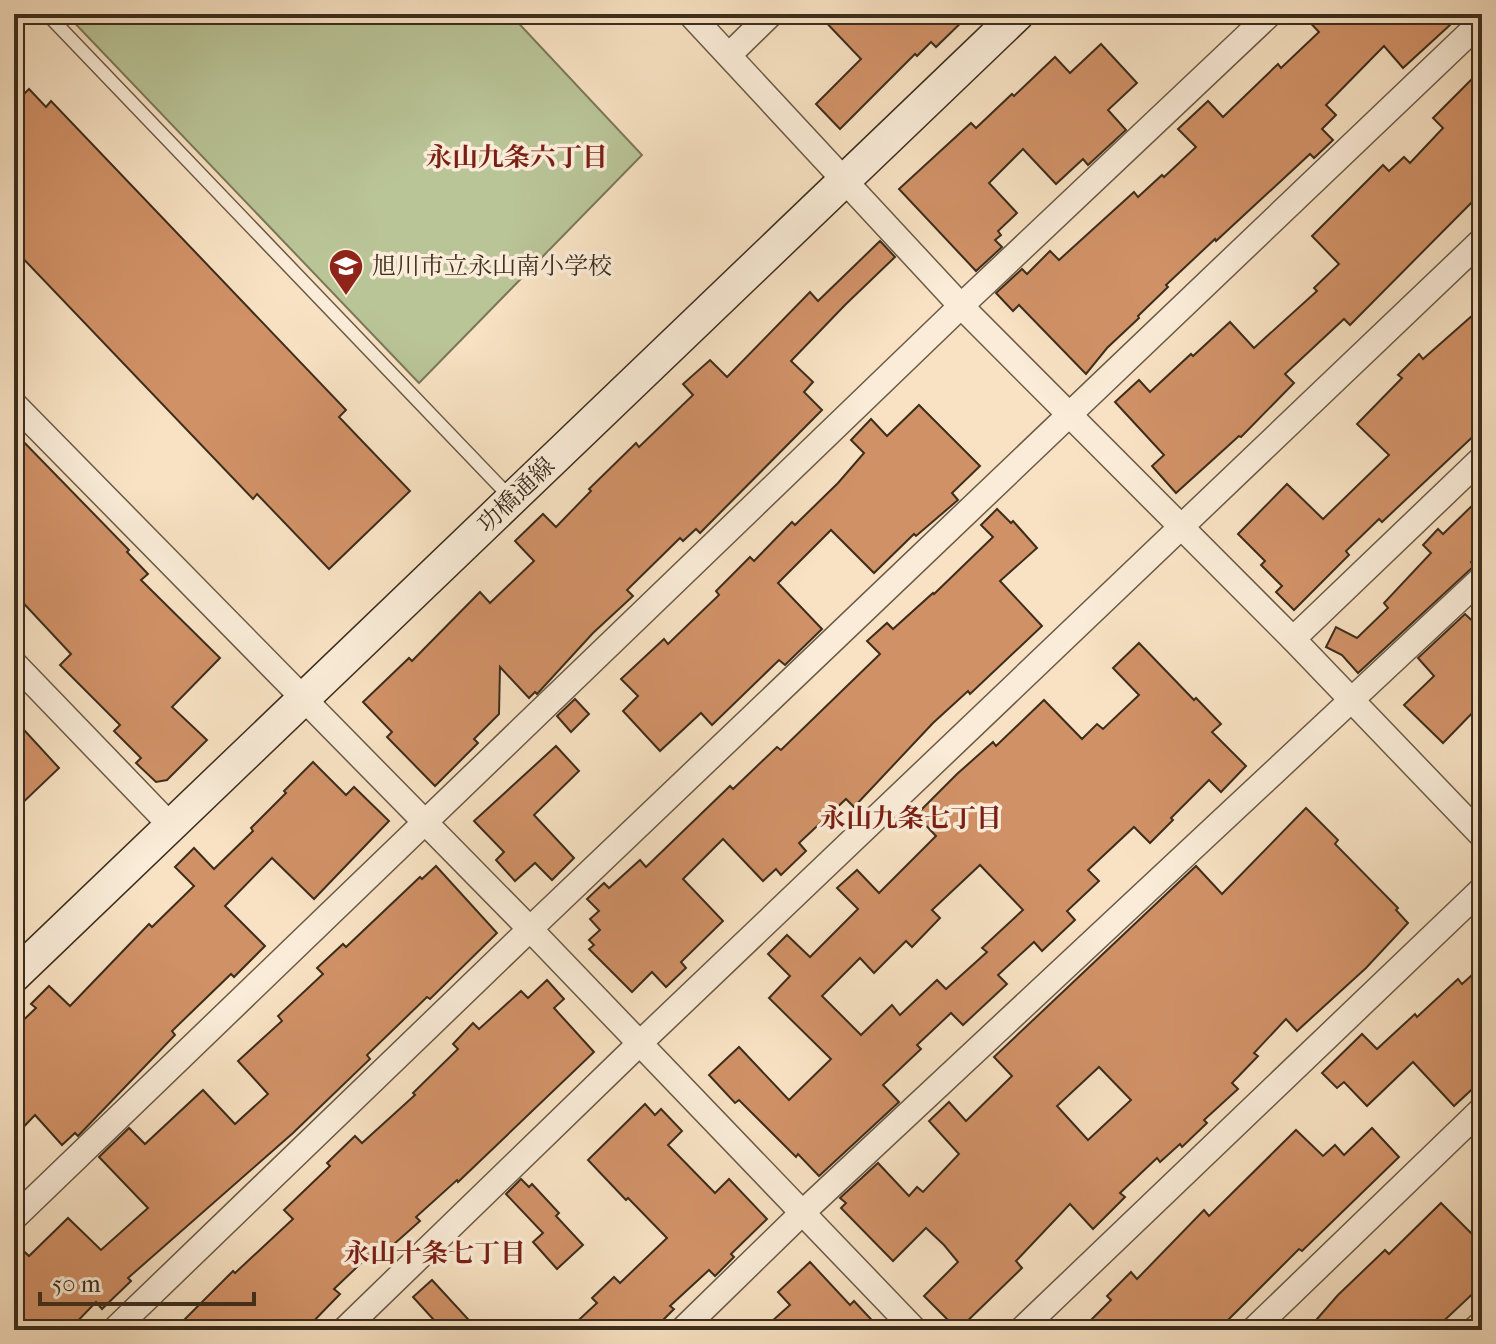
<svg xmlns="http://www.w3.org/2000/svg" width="1496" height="1344" font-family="'IM FELL French Canon','Noto Serif JP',serif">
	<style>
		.green { fill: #b9c497; stroke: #7a785a; stroke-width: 2 }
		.building { fill: #d19167; stroke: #3c2d1d; stroke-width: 2; fill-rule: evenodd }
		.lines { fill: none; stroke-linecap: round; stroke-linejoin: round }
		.lane-casing { stroke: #6b5a46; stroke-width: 15 }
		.street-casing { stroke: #6b5a46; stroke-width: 27 }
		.secondary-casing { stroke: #3c2d1d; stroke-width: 35 }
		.lane { stroke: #faecd8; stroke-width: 12 }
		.street { stroke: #faecd8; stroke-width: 24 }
		.secondary { stroke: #faecd8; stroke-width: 32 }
		.labels { text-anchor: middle; stroke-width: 7; stroke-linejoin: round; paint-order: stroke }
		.poi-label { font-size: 24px; fill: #3c2d1d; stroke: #faecd8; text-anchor: start }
		.street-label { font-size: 24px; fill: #3c2d1d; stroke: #faecd8 }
		.neighbourhood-label { font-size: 26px; font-weight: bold; fill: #7a1f14; stroke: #faecd8 }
	</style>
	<rect width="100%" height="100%" fill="#f8e2c3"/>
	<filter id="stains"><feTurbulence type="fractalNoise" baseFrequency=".0025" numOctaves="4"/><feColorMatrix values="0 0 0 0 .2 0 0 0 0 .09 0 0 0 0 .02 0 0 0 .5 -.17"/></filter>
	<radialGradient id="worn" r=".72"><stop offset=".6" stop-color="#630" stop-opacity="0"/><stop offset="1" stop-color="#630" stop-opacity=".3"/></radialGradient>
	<polygon class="green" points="66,14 510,14 642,155 419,383"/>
	<g class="building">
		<polygon points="818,14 970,14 936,47 931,42 917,56 915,54 840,129 816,104 861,59"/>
		<polygon points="1302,14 1462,14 1403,68 1384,46 1326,105 1336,115 1322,129 1333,140 1314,158 1310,154 1216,241 1215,239 1166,285 1168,287 1138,316 1139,318 1107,348 1086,374 1019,305 1013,311 996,293 1022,269 1027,274 1050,251 1059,260 1134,192 1138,197 1162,175 1164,177 1196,147 1178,129 1208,101 1223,117 1278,64 1281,68 1319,32"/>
		<polygon points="1101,44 1137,83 1108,110 1126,130 1088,165 1083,159 1056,184 1023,149 989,183 1017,213 998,231 1001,235 995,240 1002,247 976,271 899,189 971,123 976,128 1012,94 1014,96 1055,57 1070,73"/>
		<polygon points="1482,69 1482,192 1350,325 1344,319 1285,374 1294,383 1241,437 1239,436 1176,493 1152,466 1164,455 1115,402 1139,380 1150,392 1191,354 1193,356 1230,322 1254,348 1317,291 1314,288 1339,264 1312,236 1383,165 1389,171 1404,157 1410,163 1443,128 1433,118"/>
		<polygon points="29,89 46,107 51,101 346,410 339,417 410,491 329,569 257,494 253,499 14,249 14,104"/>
		<polygon points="880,241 895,257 845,305 791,361 813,382 804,392 822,410 700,533 696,529 683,541 680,538 627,590 633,596 593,633 537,694 535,692 529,698 500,667 499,714 474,739 478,743 435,786 387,737 392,732 363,702 409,658 412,661 480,592 490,603 534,561 515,541 543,514 556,527 591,491 589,489 636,443 639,447 693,395 683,384 710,360 727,377 810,292 818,301"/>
		<polygon points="1482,307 1482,428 1382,522 1379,519 1346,551 1349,555 1294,610 1276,592 1282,586 1261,565 1265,561 1238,534 1287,484 1323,519 1389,455 1357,424 1402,378 1398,375 1419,354 1423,359"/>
		<polygon points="919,405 980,466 952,493 958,500 916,536 914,534 874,573 831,530 778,583 822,629 785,665 779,660 712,725 701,713 660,751 623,711 638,696 621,679 664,639 668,644 719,595 716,591 750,557 754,561 792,522 795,525 838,483 864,453 851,440 871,419 887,436"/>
		<polygon points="14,432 129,550 127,552 148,574 141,580 220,658 172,707 207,740 167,780 156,782 136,763 141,758 114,731 120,725 60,665 71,654 14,593"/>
		<polygon points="1482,496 1482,551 1471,562 1474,566 1358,673 1342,655 1326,647 1336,627 1357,638 1388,608 1384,603 1431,553 1423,545 1438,529 1443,534"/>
		<polygon points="997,509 1011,523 1013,521 1037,548 1000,581 1042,626 970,694 968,691 933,723 854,807 846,799 799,843 806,851 781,875 776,869 763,881 723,839 683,879 723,921 681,962 686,968 666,987 652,972 632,992 589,949 594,945 589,940 600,930 590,919 599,911 587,899 604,883 609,888 640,860 646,867 730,786 733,789 777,747 781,750 880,654 867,641 887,623 893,629 933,593 934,594 993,537 981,525"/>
		<polygon points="1465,614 1482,630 1482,703 1443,743 1404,705 1434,676 1418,658"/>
		<path d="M1139 643 1194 700 1196 698 1221 724 1212 732 1246 766 1221 792 1209 780 1171 818 1173 820 1150 843 1134 827 1088 870 1099 881 1067 911 1075 920 1042 951 1034 942 998 975 1007 984 963 1025 951 1013 917 1045 921 1049 883 1085 899 1102 819 1176 798 1154 796 1157 739 1100 735 1103 709 1075 739 1047 789 1100 831 1059 769 998 790 976 768 954 787 935 810 957 858 909 837 888 857 870 879 893 936 836 916 815 957 774 993 742 996 746 1044 700 1082 739 1097 724 1103 729 1139 695 1113 668ZM980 865 1023 910 982 948 987 952 946 989 937 980 900 1015 892 1005 861 1035 822 996 860 958 874 973 906 941 912 947 940 918 932 910Z"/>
		<polygon points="575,699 589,714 571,732 557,716"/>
		<polygon points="14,719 59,768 14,811"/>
		<polygon points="556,746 579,771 534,815 574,858 552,880 535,863 515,881 496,860 504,852 474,821"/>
		<polygon points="313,762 346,795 354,787 389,821 314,899 272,858 225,906 265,946 234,977 231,974 172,1031 175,1035 78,1136 75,1133 62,1145 35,1115 14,1137 14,1029 36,1008 31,1004 49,986 70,1006 149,924 152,927 194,886 175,867 194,848 214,869 253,831 251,828 286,793 284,791"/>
		<path d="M1306 808 1338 840 1335 844 1398 908 1396 910 1408 923 1366 968 1297 1031 1286 1019 1254 1053 1258 1056 1232 1083 1238 1089 1204 1120 1207 1123 1182 1147 1180 1144 1160 1162 1157 1158 1120 1193 1125 1197 1093 1229 1070 1204 1016 1261 1022 1268 958 1330 924 1296 958 1262 944 1245 926 1228 893 1261 841 1208 846 1203 840 1198 878 1163 909 1196 917 1187 923 1192 959 1154 929 1121 949 1102 966 1121 1012 1076 994 1057 1196 866 1222 894ZM1099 1067 1131 1100 1088 1140 1057 1106Z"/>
		<polygon points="436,866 497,933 430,999 427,997 367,1055 370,1059 293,1133 128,1278 131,1281 102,1309 96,1302 69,1330 22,1330 14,1322 14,1242 29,1256 68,1218 101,1250 148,1208 99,1157 129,1128 145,1144 203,1090 235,1124 268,1094 238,1061 282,1021 278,1016 323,974 317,968 343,944 346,947 420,877 422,879"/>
		<polygon points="1482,966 1482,1080 1454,1106 1413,1062 1367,1106 1344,1082 1337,1088 1322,1073 1362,1034 1377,1049 1415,1014 1417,1017 1458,979 1462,984"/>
		<polygon points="547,980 564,999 554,1008 594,1052 458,1182 457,1180 416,1217 420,1221 384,1253 378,1247 334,1289 340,1294 305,1330 174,1330 233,1271 235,1273 293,1219 284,1210 330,1166 327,1163 355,1136 362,1143 415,1095 413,1093 458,1049 453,1044 473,1023 479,1029 521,991 528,998"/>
		<polygon points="645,1104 655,1115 661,1109 682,1131 668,1145 715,1193 729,1179 767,1219 731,1254 734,1257 715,1276 709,1270 670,1306 674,1309 653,1330 568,1330 597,1303 592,1298 614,1277 620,1283 667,1238 628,1198 626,1200 588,1160"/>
		<polygon points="1372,1128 1399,1157 1302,1251 1299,1249 1218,1330 1081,1330 1111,1300 1107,1296 1131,1272 1137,1279 1204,1210 1209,1216 1296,1130 1323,1156 1335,1145 1344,1155"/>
		<polygon points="521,1179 529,1187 532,1184 559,1213 556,1216 583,1245 557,1269 533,1242 543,1233 506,1194"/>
		<polygon points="1441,1203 1471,1233 1482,1223 1482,1285 1434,1330 1328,1330 1317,1319 1338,1295 1385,1250 1389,1254"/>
		<polygon points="810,1262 850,1305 854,1301 881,1330 762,1330 790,1305 778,1292"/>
		<polygon points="432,1280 478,1330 443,1330 413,1297"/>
	</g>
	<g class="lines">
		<g class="lane-casing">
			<polyline id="lane" points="47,14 510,497"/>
		</g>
		<g class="street-casing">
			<g id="street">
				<polyline points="690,14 961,306 1293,639 1482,836"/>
				<polyline points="729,55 771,14"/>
				<polyline points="14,404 530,929 915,1330"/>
				<polyline points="1293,639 1482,458"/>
				<polyline points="14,663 172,827"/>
				<polyline points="14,1218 961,306 1270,14"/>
				<polyline points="114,1330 530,929 1482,21"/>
				<polyline points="344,1330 639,1044 1482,240"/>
				<polyline points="682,1330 802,1213 1482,578"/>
				<polyline points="1021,1330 1482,889"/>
				<polyline points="1253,1330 1482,1109"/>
				<polyline points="1474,1330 1482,1323"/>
			</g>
		</g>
		<g class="secondary-casing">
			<polyline id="secondary" points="14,976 1018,14"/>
		</g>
		<use href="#lane" class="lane"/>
		<use href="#street" class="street"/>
		<use href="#secondary" class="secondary"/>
	</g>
	<defs>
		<g id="school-pin" transform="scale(1.8)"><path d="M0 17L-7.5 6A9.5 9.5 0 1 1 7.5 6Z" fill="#8f2418" stroke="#faecd8"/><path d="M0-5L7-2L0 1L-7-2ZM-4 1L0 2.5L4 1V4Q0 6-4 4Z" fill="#fff"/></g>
	</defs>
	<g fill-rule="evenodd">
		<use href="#school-pin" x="346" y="266"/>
	</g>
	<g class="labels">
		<g class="poi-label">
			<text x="372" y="274">旭川市立永山南小学校</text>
		</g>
		<g class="street-label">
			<text transform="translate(516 495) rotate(-44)" y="8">功橋通線</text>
		</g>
		<g class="neighbourhood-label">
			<text x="517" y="166">永山九条六丁目</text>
			<text x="911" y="827">永山九条七丁目</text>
			<text x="435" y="1262">永山十条七丁目</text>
		</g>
	</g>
	<rect width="1496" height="1344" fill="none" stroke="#f8e2c3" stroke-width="48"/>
	<rect x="16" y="16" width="1464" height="1312" fill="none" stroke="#3c2d1d" stroke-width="4"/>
	<rect x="24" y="24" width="1448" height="1296" fill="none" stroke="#3c2d1d" stroke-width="2"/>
	<path d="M40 1292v12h214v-12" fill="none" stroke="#3c2d1d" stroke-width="4"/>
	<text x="52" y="1292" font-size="24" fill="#3c2d1d" stroke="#faecd8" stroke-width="6" paint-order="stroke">50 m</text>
	<rect width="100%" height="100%" filter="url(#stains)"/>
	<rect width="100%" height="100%" fill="url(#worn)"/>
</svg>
